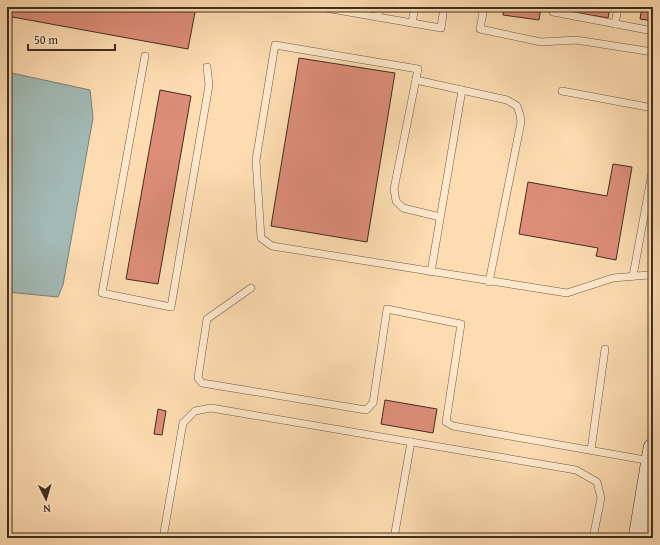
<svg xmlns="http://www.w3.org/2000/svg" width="660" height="545" font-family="'Gentium Book Plus',serif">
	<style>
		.water { fill: #a2b9b5; stroke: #7b8179 }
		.building { fill: #dd8d78; stroke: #402e20 }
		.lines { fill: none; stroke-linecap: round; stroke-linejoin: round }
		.lane-casing { stroke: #6f5a44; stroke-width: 8 }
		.secondary-casing { stroke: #402e20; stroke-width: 20 }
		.lane { stroke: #fee8cc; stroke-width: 7 }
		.secondary { stroke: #fee8cc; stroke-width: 19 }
	</style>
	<rect width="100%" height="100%" fill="#fddcb1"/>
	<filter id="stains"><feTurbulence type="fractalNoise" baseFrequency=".005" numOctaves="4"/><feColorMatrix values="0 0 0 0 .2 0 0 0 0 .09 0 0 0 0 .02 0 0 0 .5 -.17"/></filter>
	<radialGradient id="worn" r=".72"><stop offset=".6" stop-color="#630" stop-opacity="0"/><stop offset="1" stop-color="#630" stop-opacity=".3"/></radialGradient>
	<polygon class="water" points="7,72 90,90 93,118 63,285 58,297 7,292"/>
	<g class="building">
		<polygon points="7,7 196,7 188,49 7,16"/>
		<polygon points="504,7 541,7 539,20 503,15"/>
		<polygon points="581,7 610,7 608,18 579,13"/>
		<polygon points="642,7 653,7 653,21 640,19"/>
		<polygon points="299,58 395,73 367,242 271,226"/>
		<polygon points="160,90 191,96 158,284 126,279"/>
		<polygon points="613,164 632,167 616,260 596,256 598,248 519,234 528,182 607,196"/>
		<polygon points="385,400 437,409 433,433 381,424"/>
		<polygon points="158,409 166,411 162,435 154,434"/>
	</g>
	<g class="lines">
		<g class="lane-casing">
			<g id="lane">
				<polyline points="320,7 441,28 444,7"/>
				<polyline points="484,7 480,29 541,42 576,40 653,52"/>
				<polyline points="554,7 553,12 653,31"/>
				<polyline points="378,17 379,7"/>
				<polyline points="412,23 415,7"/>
				<polyline points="615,24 618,7"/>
				<polyline points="145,56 102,293 171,307 209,85 207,67"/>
				<polyline points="416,80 507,100 517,106 520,115 521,122 489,282"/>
				<polyline points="562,91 653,108"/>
				<polyline points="440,217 403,208 396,201 394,189 418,69 275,45 256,160 261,238 272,246 567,293 613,278 648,275 653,276"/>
				<polyline points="431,272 462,90"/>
				<polyline points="633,276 653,167"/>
				<polyline points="251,288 207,319 198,378 202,383 366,410 373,403 387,309 461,324 446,422 453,426 651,461"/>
				<polyline points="591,450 605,349"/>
				<polyline points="163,538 183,423 195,411 211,408 576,470 597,482 601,498 593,538"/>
				<polyline points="394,538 411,442"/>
			</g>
		</g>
		<g class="secondary-casing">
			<polyline id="secondary" points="638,538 653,448"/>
		</g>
		<use href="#lane" class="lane"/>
		<use href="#secondary" class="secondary"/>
	</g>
	<rect width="660" height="545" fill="none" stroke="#fddcb1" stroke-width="24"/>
	<rect x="8" y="8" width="644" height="529" fill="none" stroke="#402e20" stroke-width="2"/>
	<rect x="12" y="12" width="636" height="521" fill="none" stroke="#402e20"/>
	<g transform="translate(46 499) rotate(175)" stroke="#fee8cc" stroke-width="3" paint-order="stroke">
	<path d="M0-3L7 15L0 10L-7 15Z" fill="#402e20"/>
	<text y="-6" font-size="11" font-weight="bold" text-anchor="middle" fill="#402e20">N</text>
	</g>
	<path d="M28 44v6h87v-6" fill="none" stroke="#402e20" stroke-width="2"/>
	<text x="34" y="44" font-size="12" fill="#402e20" stroke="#fee8cc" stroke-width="3" paint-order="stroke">50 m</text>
	<rect width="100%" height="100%" filter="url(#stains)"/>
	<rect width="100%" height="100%" fill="url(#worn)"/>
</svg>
